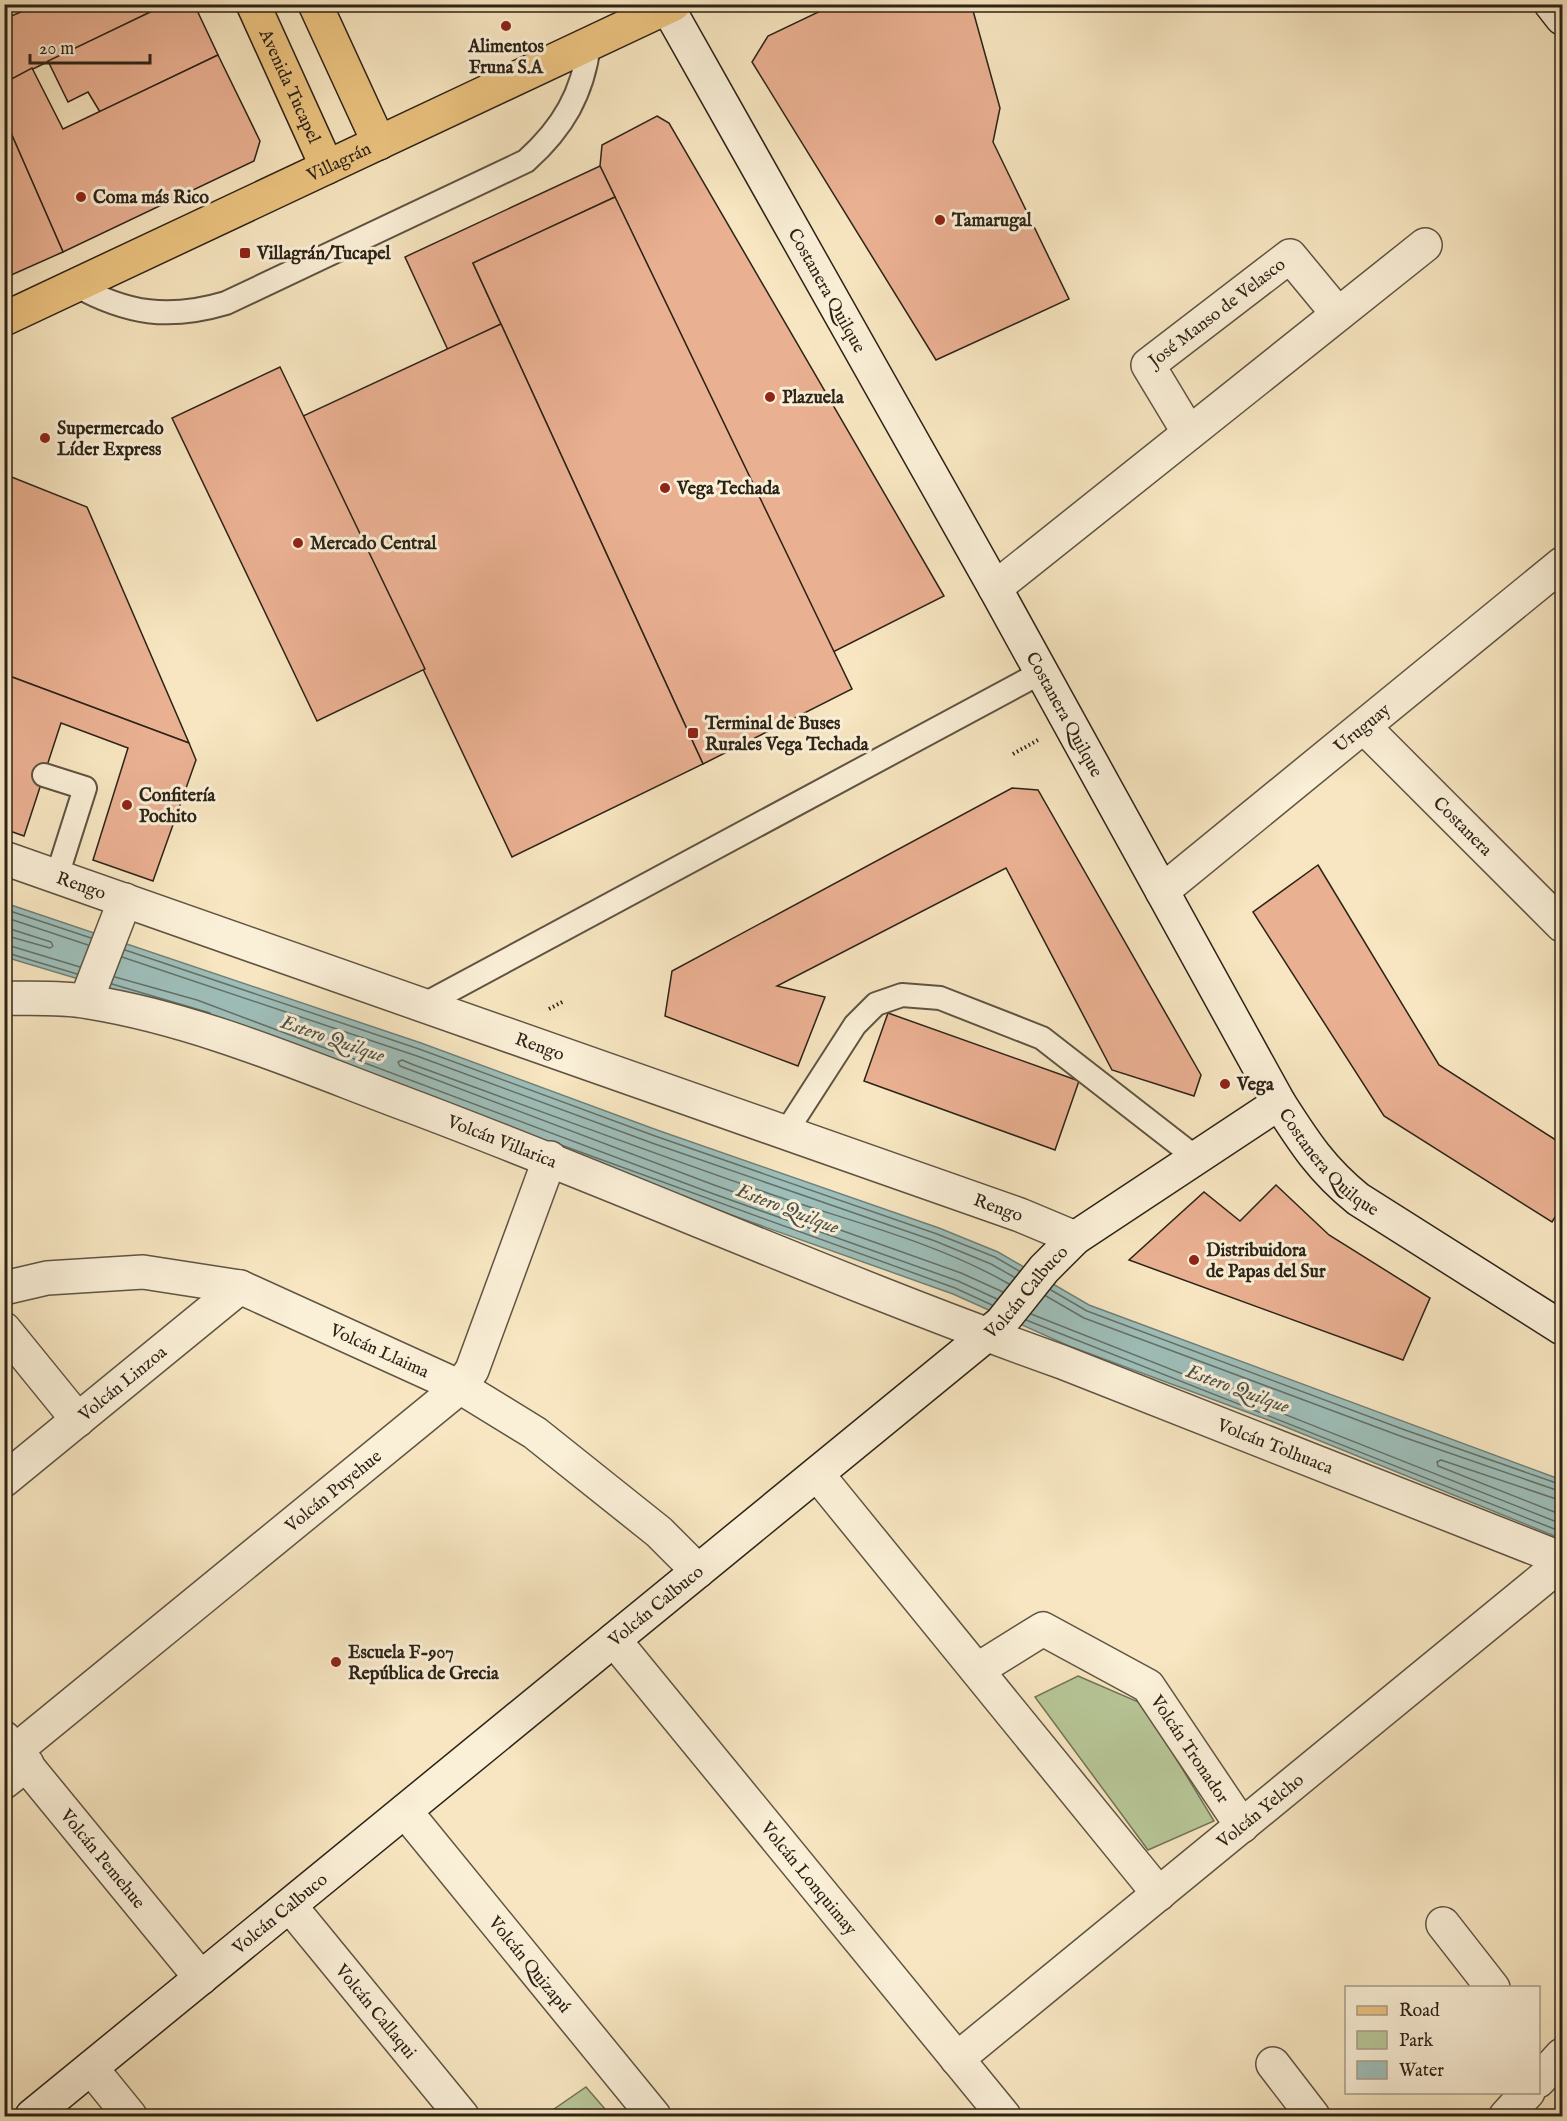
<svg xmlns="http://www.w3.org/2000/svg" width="1567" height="2121" font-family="'IM FELL English',serif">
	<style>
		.green { fill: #b7c697; stroke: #727457; stroke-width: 1.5 }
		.water { fill: #9ebeb9; stroke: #708078; stroke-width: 1.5 }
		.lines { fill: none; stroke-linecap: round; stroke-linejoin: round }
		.shore { stroke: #657068; stroke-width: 1.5 }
		.building { fill: #eab092; stroke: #2c2317; stroke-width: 1.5 }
		.lane-casing { stroke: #5f5442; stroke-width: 26 }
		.street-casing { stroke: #5f5442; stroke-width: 36 }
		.secondary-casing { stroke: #2c2317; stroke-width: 36 }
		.primary-casing { stroke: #2c2317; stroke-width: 36 }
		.path { stroke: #2c2317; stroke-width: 4; stroke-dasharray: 1.5 3; stroke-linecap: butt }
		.lane { stroke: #faefd7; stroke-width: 22 }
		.street { stroke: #faefd7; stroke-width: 33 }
		.secondary { stroke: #faefd7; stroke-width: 33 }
		.primary { stroke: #ecc380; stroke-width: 33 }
		.poi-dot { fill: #8f2418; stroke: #faefd7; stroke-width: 2 }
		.labels { text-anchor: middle; stroke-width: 6; stroke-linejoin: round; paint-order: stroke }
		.poi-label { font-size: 18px; font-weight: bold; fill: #2c2317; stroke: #faefd7; text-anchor: start }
		.street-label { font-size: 18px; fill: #2c2317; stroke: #faefd7 }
		.water-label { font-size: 20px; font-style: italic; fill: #4e5248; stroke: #faefd7 }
	</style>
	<rect width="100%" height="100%" fill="#f7e6c1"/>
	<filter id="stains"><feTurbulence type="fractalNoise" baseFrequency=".00333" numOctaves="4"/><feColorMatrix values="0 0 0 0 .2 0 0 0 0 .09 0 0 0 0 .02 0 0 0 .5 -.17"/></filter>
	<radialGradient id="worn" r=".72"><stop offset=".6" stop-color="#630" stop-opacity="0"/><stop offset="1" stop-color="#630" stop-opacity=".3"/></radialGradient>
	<g class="green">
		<polygon points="1078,1676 1143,1704 1214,1821 1148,1850 1035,1697"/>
		<polygon points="586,2087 611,2116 544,2116"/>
	</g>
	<polygon class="water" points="5,903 421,1043 657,1130 939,1228 998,1252 1089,1305 1562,1480 1562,1539 1271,1421 1069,1346 953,1294 706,1206 192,1013 5,957"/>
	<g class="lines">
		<g class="shore">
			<polyline points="4,909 91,938"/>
			<polyline points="4,917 88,945"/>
			<polyline points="4,927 51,942 53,946 50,948 4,935"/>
			<polyline points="4,944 80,967"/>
			<polyline points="125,950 419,1049 655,1136 937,1234 995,1257 1019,1271"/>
			<polyline points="4,952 77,974"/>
			<polyline points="122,957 417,1056 652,1143 935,1241 991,1264 1014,1277"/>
			<polyline points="115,977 197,1000 711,1193 958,1281 997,1299"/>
			<polyline points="112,984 210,1013"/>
			<polyline points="561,1145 955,1288 992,1305"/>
			<polyline points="1051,1290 1087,1311 1405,1430 1562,1485"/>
			<path d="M1003 1292 961 1273 714 1185 400 1066 398 1062 402 1060 414 1065C534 1109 655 1154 776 1196 853 1222 938 1243 1009 1284"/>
			<polyline points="1046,1296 1084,1318 1403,1437 1562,1492"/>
			<polyline points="1031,1314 1562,1524"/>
			<polyline points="1026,1320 1562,1532"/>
			<polyline points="1562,1501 1441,1460 1437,1462 1438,1466 1562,1515"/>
		</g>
	</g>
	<g class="building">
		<polygon points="20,4 40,4 24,11"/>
		<polygon points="40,4 167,4 4,83 4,19"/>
		<polygon points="167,4 194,4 218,55 100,112 88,92 68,102 48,61"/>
		<polygon points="835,4 977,4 972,7 1000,108 993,142 1069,299 936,360 752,62 768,36"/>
		<polygon points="218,55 260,141 254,161 63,252 4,117 4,83 32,68 63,129"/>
		<polygon points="657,116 669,123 944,596 833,652 600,166 602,145"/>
		<polygon points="4,117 63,252 9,276 4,264"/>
		<polygon points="600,166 615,197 473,263 501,324 448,350 405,257"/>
		<polygon points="615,197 852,689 703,764 473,263"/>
		<polygon points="4,264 9,276 4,279"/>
		<polygon points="501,324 703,764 512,857 303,416"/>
		<polygon points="280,367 425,669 317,721 172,418"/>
		<polygon points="4,474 87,507 189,743 4,674"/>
		<polygon points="4,674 189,743 196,760 153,881 93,860 128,748 61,723 24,836 4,829"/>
		<polygon points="1012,788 1038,790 1201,1075 1194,1096 1112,1070 1006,868 777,986 825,997 798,1066 665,1016 672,971"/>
		<polygon points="1318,865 1439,1065 1562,1144 1562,1206 1552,1222 1384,1116 1253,912"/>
		<polygon points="888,1013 1079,1081 1055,1150 864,1081"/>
		<polygon points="1276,1185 1329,1235 1430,1298 1403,1360 1129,1260 1204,1192 1240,1221"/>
	</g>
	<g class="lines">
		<g class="lane-casing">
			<g id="lane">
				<path d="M75 285C127 314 169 320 226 303L526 161C563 128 583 93 589 45"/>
				<polyline points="44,775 85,788 57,876"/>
				<polyline points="423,1005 1042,672"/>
				<polyline points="786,1132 855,1025 876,1004 902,995 940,998 1042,1038 1195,1157"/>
			</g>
		</g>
		<g class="street-casing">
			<g id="street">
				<path id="s1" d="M1189 433 1148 365 1290 256 1338 314"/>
				<polyline points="995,588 1425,245"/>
				<path id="s2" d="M1364 727 1562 925"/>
				<path id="s3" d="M4 858 1020 1215 1075 1238"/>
				<path id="s4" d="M1162 891 1562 564"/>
				<path id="s5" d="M4 998C32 999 62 997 89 1002 200 1020 306 1067 411 1106 629 1188 842 1284 1062 1362L1562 1559"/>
				<polyline points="86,1001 125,900"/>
				<path id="s6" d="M4 1288 47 1278 143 1272 240 1287 460 1387 535 1433 659 1532 698 1571"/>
				<polyline points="4,1329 78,1420"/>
				<polyline points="817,1474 1159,1894"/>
				<path id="s7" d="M4 1480 240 1287"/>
				<path id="s8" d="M614 1640 1004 2116"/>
				<path id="s9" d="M977 1670 1043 1629 1148 1686 1242 1826"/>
				<path id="s10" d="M4 1738 201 1978"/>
				<path id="s11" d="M15 1751 460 1387 472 1370 550 1158"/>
				<polyline points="4,1782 27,1764"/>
				<path id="s12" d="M405 1811 654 2116"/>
				<path id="s13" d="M290 1906 462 2116"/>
				<polyline points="1443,1924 1493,1988"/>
				<path id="s14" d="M957 2059 1562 1563"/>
				<polyline points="1273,2064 1313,2116"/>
				<polyline points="91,2068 130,2116"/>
				<polyline points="1538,2081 1562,2055"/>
				<polyline points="1506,2116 1528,2092"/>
			</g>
		</g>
		<g class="secondary-casing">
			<g id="secondary">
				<polyline points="1551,4 1562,18"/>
				<path id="s15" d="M668 8 995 588 1279 1103C1304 1142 1321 1169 1358 1199L1562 1328"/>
				<path id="s16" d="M32 2116 1001 1323 1044 1269 1075 1238 1279 1103"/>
			</g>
		</g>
		<g class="primary-casing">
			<g id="primary">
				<path id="s17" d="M253 4 327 167"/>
				<polyline points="315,4 379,143"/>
				<path id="s18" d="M4 319 674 4"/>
			</g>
		</g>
		<g class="path">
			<polyline points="1013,754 1038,740"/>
			<polyline points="549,1009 564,1001"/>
		</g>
		<use href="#lane" class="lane"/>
		<use href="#street" class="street"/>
		<use href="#secondary" class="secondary"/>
		<use href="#primary" class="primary"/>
	</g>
	<g class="poi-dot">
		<circle cx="506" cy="26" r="6"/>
		<circle cx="81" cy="197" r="6"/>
		<circle cx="940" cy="220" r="6"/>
		<rect x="239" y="247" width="12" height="12" rx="3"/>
		<circle cx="770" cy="397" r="6"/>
		<circle cx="45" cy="438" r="6"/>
		<circle cx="665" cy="488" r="6"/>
		<circle cx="298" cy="543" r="6"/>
		<rect x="687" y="727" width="12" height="12" rx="3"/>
		<circle cx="127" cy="805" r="6"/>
		<circle cx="1225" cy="1084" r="6"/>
		<circle cx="1194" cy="1260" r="6"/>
		<circle cx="336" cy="1662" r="6"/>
	</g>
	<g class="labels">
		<g class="poi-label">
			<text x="506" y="52" text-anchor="middle">Alimentos<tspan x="506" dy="21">Fruna S.A</tspan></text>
			<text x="93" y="203">Coma más Rico</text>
			<text x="952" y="226">Tamarugal</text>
			<text x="257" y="259">Villagrán/Tucapel</text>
			<text x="782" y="403">Plazuela</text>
			<text x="57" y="434">Supermercado<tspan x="57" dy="21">Líder Express</tspan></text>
			<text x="677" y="494">Vega Techada</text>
			<text x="310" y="549">Mercado Central</text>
			<text x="705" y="729">Terminal de Buses<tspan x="705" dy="21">Rurales Vega Techada</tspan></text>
			<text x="139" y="801">Confitería<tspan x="139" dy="21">Pochito</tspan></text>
			<text x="1237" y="1090">Vega</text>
			<text x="1206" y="1256">Distribuidora<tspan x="1206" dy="21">de Papas del Sur</tspan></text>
			<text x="348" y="1658">Escuela F-907<tspan x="348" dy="21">República de Grecia</tspan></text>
		</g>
		<g class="street-label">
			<text dy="6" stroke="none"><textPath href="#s17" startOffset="90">Avenida Tucapel</textPath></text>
			<text dy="6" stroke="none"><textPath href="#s18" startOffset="370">Villagrán</textPath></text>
			<text dy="6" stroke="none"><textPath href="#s15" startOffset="324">Costanera Quilque</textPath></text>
			<text dy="6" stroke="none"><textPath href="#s1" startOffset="166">José Manso de Velasco</textPath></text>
			<text dy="6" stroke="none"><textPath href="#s15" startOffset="810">Costanera Quilque</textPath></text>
			<text dy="6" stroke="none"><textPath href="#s4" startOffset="258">Uruguay</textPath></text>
			<text dy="6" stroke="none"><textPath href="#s2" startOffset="140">Costanera</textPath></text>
			<text dy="6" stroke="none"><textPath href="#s3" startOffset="82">Rengo</textPath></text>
			<text dy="6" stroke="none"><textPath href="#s3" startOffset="568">Rengo</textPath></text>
			<text dy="6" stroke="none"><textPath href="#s5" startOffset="522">Volcán Villarica</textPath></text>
			<text dy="6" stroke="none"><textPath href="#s15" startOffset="1332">Costanera Quilque</textPath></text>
			<text dy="6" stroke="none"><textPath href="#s3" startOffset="1054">Rengo</textPath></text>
			<text dy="6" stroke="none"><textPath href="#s16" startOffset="1292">Volcán Calbuco</textPath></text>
			<text dy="6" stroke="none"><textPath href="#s6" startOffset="392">Volcán Llaima</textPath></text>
			<text dy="6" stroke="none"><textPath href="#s7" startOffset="153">Volcán Linzoa</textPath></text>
			<text dy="6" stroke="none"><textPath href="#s5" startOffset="1353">Volcán Tolhuaca</textPath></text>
			<text dy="6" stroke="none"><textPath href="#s11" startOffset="411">Volcán Puyehue</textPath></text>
			<text dy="6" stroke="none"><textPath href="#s16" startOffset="806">Volcán Calbuco</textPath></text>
			<text dy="6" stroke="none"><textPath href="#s9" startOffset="273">Volcán Tronador</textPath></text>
			<text dy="6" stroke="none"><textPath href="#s14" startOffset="392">Volcán Yelcho</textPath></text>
			<text dy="6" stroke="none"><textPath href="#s10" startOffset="156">Volcán Pemehue</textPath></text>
			<text dy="6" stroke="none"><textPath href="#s8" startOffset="308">Volcán Lonquimay</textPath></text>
			<text dy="6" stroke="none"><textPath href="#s16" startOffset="320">Volcán Calbuco</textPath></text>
			<text dy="6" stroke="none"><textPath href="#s12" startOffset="198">Volcán Quizapú</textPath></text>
			<text dy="6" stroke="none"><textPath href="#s13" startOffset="136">Volcán Callaqui</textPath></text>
		</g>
		<g class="water-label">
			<text transform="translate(333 1038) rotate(19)" y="7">Estero Quilque</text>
			<text transform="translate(788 1208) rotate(21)" y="7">Estero Quilque</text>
			<text transform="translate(1238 1388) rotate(20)" y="7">Estero Quilque</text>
		</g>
	</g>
	<rect width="1567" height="2121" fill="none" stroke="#f7e6c1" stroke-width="24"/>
	<rect x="6" y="6" width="1555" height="2109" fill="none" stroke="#2c2317" stroke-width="3"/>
	<rect x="12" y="12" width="1543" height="2097" fill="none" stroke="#2c2317" stroke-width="1.5"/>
	<rect x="1345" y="1986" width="195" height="108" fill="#faefd7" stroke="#a89d8a" stroke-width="1.5"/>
	<rect x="1357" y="2006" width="30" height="9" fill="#ecc380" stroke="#a89d8a" stroke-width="1.5"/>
	<text x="1399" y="2016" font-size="18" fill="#2c2317">Road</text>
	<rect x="1357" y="2031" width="30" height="18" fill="#b7c697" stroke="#a89d8a" stroke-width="1.5"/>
	<text x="1399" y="2046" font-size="18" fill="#2c2317">Park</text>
	<rect x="1357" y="2061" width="30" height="18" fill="#9ebeb9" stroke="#a89d8a" stroke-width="1.5"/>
	<text x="1399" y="2076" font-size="18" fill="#2c2317">Water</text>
	<path d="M30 54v9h120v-9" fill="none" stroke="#2c2317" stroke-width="3"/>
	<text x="39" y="54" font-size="18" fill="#2c2317" stroke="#faefd7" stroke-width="4.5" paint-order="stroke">20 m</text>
	<rect width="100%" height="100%" filter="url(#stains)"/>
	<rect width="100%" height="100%" fill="url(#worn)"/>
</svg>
